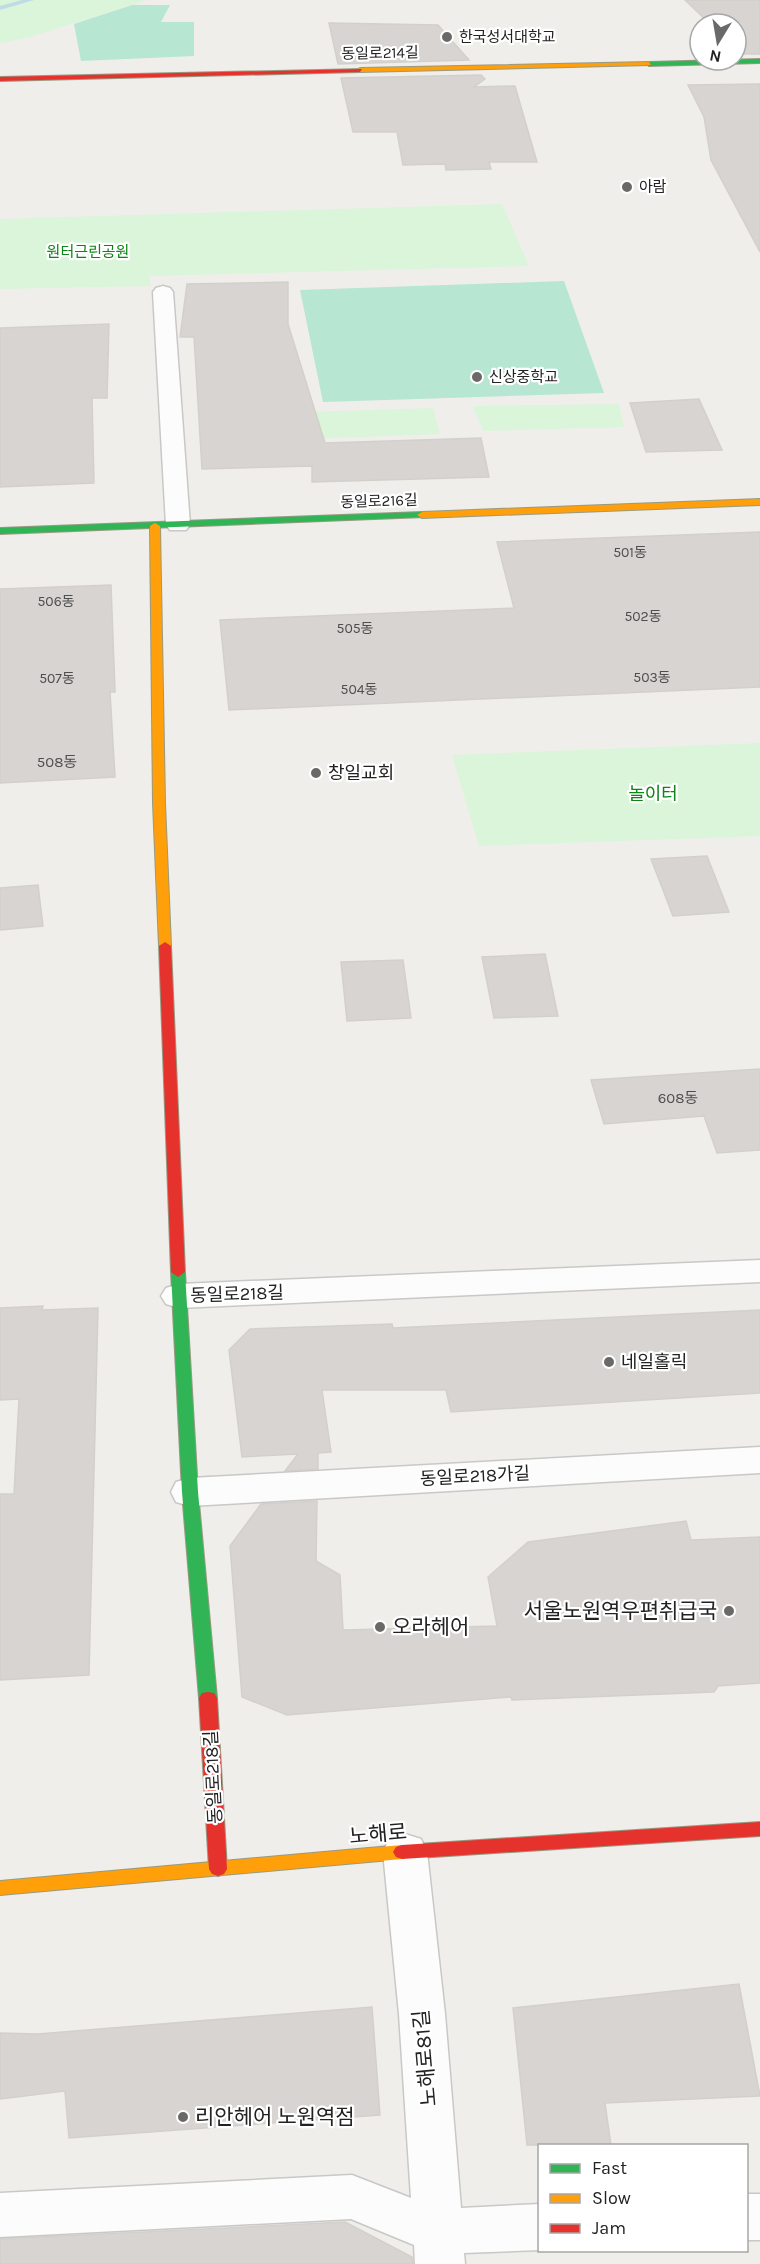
<svg xmlns="http://www.w3.org/2000/svg" width="760" height="2264" font-family="Karla,'Noto Sans KR',sans-serif">
	<style>
		.park { fill: #daf5da }
		.pitch { fill: #b7e6d2 }
		.lines { fill: none; stroke-linecap: round; stroke-linejoin: round }
		.stream { fill: #bfdbe3; fill-rule: evenodd }
		.building { fill: #d7d4d2; stroke: #d3d0cc; stroke-width: 1.5 }
		.street-casing { stroke: #c9c8c7; stroke-width: 3 }
		.fast-casing { stroke: #999a82; stroke-width: 2 }
		.slow-casing { stroke: #999a82; stroke-width: 2 }
		.jam-casing { stroke: #999a82; stroke-width: 2 }
		.street { fill: #fdfcfc; fill-rule: evenodd }
		.fast { fill: #30b455; fill-rule: evenodd }
		.slow { fill: #ff9f0a; fill-rule: evenodd }
		.jam { fill: #e5322d; fill-rule: evenodd }
		.poi-dot { fill: #6a6968; stroke: #fff; stroke-width: 2 }
		.labels { text-anchor: middle; stroke-width: 4.5; stroke-linejoin: round; paint-order: stroke }
		.far-number-label { font-size: 14px; fill: #4f4e4e }
		.far-poi-label { font-size: 15px; fill: #222; stroke: #fff; text-anchor: start }
		.far-street-label { font-size: 15px; fill: #222; stroke: #fff }
		.far-park-label { font-size: 15px; fill: #0c8416; stroke: #fff }
		.number-label { font-size: 15px; fill: #4f4e4e }
		.poi-label { font-size: 18px; fill: #222; stroke: #fff; text-anchor: start }
		.park-label { font-size: 18px; fill: #0c8416; stroke: #fff }
		.street-label { font-size: 18px; fill: #222; stroke: #fff }
		.near-poi-label { font-size: 21px; fill: #222; stroke: #fff; text-anchor: start }
		.near-street-label { font-size: 21px; fill: #222; stroke: #fff }
	</style>
	<rect width="100%" height="100%" fill="#f0eeeb"/>
	<g class="park">
		<polygon points="0,0 147,0 30,37 0,43"/>
		<polygon points="502,204 529,266 149,276 151,286 0,289 0,219"/>
		<polygon points="619,404 624,427 483,431 473,406"/>
		<polygon points="433,408 440,434 280,440 276,413"/>
		<polygon points="760,743 760,836 479,846 452,755"/>
	</g>
	<g class="pitch">
		<polygon points="132,5 170,5 161,22 194,22 194,56 81,61 74,24"/>
		<polygon points="564,281 604,393 323,402 300,290"/>
	</g>
	<g class="lines">
		<polygon class="stream" points="22,0 34,0 0,10 0,6"/>
	</g>
	<g class="building">
		<polygon points="685,0 760,0 760,54 742,54 736,49 736,24 710,24"/>
		<polygon points="329,23 438,25 469,60 338,64"/>
		<polygon points="481,75 485,79 474,87 515,86 537,162 489,162 491,169 446,170 445,164 403,165 397,132 353,132 341,78"/>
		<polygon points="760,84 760,252 711,160 704,117 688,85"/>
		<polygon points="288,282 288,324 325,443 481,438 489,477 312,482 312,466 202,469 194,337 180,337 187,284"/>
		<polygon points="109,324 107,398 92,398 94,483 0,487 0,328"/>
		<polygon points="699,399 722,450 646,452 630,403"/>
		<polygon points="760,532 760,687 229,710 220,620 514,608 497,542"/>
		<polygon points="111,585 115,692 110,692 115,777 0,783 0,589"/>
		<polygon points="707,856 729,912 673,916 651,859"/>
		<polygon points="38,885 43,926 0,930 0,888"/>
		<polygon points="545,954 558,1016 494,1018 482,957"/>
		<polygon points="403,960 411,1018 347,1021 341,962"/>
		<polygon points="760,1069 760,1150 717,1153 704,1116 604,1124 591,1080"/>
		<polygon points="43,1306 42,1310 98,1308 89,1675 0,1680 0,1494 14,1494 19,1399 0,1400 0,1308"/>
		<polygon points="760,1310 760,1393 451,1412 446,1390 322,1390 331,1452 318,1453 318,1469 285,1471 298,1454 242,1457 229,1350 250,1329 392,1324 393,1328"/>
		<polygon points="317,1501 316,1561 340,1575 343,1630 497,1626 488,1577 528,1542 686,1521 691,1540 760,1537 760,1683 718,1686 714,1692 512,1700 511,1697 287,1715 242,1697 230,1546 261,1504"/>
		<polygon points="739,1984 760,2096 605,2103 611,2145 527,2145 513,2008"/>
		<polygon points="372,2007 380,2115 69,2138 65,2091 0,2099 0,2033 38,2034"/>
		<polygon points="345,2222 412,2257 413,2264 0,2264 0,2239"/>
	</g>
	<g class="lines">
		<g class="street-casing">
			<g id="street">
				<polygon points="163,286 170,288 173,292 190,525 186,530 170,530 166,525 153,292 156,288"/>
				<polygon points="760,1260 760,1282 179,1308 166,1304 161,1296 166,1288 179,1284"/>
				<polygon points="760,1447 760,1473 190,1506 176,1502 171,1492 176,1482 190,1478"/>
				<polygon points="405,1834 421,1839 427,1852 445,2014 461,2208 540,2204 540,2250 464,2253 465,2264 415,2264 414,2245 351,2219 0,2237 0,2193 352,2175 411,2198 399,2014 383,1852 389,1839"/>
				<rect x="746" y="2194" width="14" height="46"/>
			</g>
		</g>
		<g class="fast-casing">
			<g id="fast">
				<polygon points="760,59 760,63 649,66 646,64 649,62"/>
				<polygon points="422,512 425,513 425,517 0,534 0,528"/>
				<polygon points="178,1267 185,1272 198,1492 217,1698 214,1703 208,1704 202,1703 199,1698 182,1492 171,1272"/>
			</g>
		</g>
		<g class="slow-casing">
			<g id="slow">
				<polygon points="649,62 651,65 360,72 357,70 360,68"/>
				<polygon points="760,499 760,505 422,518 417,515 422,512"/>
				<polygon points="155,523 160,526 165,803 171,946 165,950 159,946 153,803 150,526"/>
				<polygon points="402,1845 408,1847 411,1852 408,1857 402,1859 0,1895 0,1881"/>
			</g>
		</g>
		<g class="jam-casing">
			<g id="jam">
				<polygon points="362,69 360,72 0,81 0,77"/>
				<polygon points="165,942 171,946 185,1272 178,1277 171,1272 159,946"/>
				<polygon points="208,1692 214,1693 217,1698 227,1869 224,1874 218,1876 212,1874 209,1869 199,1698 202,1693"/>
				<polygon points="760,1822 760,1836 402,1859 396,1857 393,1852 396,1847 402,1845"/>
			</g>
		</g>
		<use href="#street" class="street"/>
		<use href="#fast" class="fast"/>
		<use href="#slow" class="slow"/>
		<use href="#jam" class="jam"/>
	</g>
	<g class="poi-dot">
		<circle cx="447" cy="37" r="6"/>
		<circle cx="627" cy="187" r="6"/>
		<circle cx="477" cy="377" r="6"/>
		<circle cx="316" cy="773" r="6"/>
		<circle cx="609" cy="1362" r="6"/>
		<circle cx="729" cy="1611" r="6"/>
		<circle cx="380" cy="1627" r="6"/>
		<circle cx="183" cy="2117" r="6"/>
	</g>
	<g class="labels">
		<g class="far-number-label">
			<text x="630" y="557">501동</text>
			<text x="56" y="606">506동</text>
			<text x="643" y="621">502동</text>
			<text x="355" y="633">505동</text>
			<text x="652" y="682">503동</text>
			<text x="57" y="683">507동</text>
			<text x="359" y="694">504동</text>
		</g>
		<g class="far-poi-label">
			<text x="459" y="42">한국성서대학교</text>
			<text x="639" y="192">아람</text>
			<text x="489" y="382">신상중학교</text>
		</g>
		<g class="far-street-label">
			<text transform="translate(380 53) rotate(-1)" y="5">동일로214길</text>
			<text transform="translate(379 501) rotate(-2)" y="5">동일로216길</text>
		</g>
		<g class="far-park-label">
			<text x="88" y="257">원터근린공원</text>
		</g>
		<g class="number-label">
			<text x="57" y="767">508동</text>
			<text x="678" y="1103">608동</text>
		</g>
		<g class="poi-label">
			<text x="328" y="779">창일교회</text>
			<text x="621" y="1368">네일홀릭</text>
		</g>
		<g class="park-label">
			<text x="653" y="800">놀이터</text>
		</g>
		<g class="street-label">
			<text transform="translate(237 1294) rotate(-2)" y="6">동일로218길</text>
			<text transform="translate(475 1476) rotate(-3)" y="6">동일로218가길</text>
			<text transform="translate(213 1777) rotate(-93)" y="6">동일로218길</text>
		</g>
		<g class="near-poi-label">
			<text x="717" y="1618" text-anchor="end">서울노원역우편취급국</text>
			<text x="392" y="1634">오라헤어</text>
			<text x="195" y="2124">리안헤어 노원역점</text>
		</g>
		<g class="near-street-label">
			<text transform="translate(378 1834) rotate(-5)" y="7">노해로</text>
			<text transform="translate(425 2058) rotate(-95)" y="7">노해로81길</text>
		</g>
	</g>
	<rect x="538" y="2144" width="210" height="108" fill="#ffffff" stroke="#a7a7a7" stroke-width="1.5"/>
	<rect x="550" y="2164" width="30" height="9" fill="#30b455" stroke="#a7a7a7" stroke-width="1.5"/>
	<text x="592" y="2174" font-size="18" fill="#222222">Fast</text>
	<rect x="550" y="2194" width="30" height="9" fill="#ff9f0a" stroke="#a7a7a7" stroke-width="1.5"/>
	<text x="592" y="2204" font-size="18" fill="#222222">Slow</text>
	<rect x="550" y="2224" width="30" height="9" fill="#e5322d" stroke="#a7a7a7" stroke-width="1.5"/>
	<text x="592" y="2234" font-size="18" fill="#222222">Jam</text>
	<g transform="translate(718 42) rotate(191)"><circle r="28" fill="#ffffff" stroke="#a7a7a7" stroke-width="1.5"/>
	<path d="M0-4.5L10 22L0 15L-10 22Z" fill="#6a6968"/>
	<text y="-9" font-size="16" font-weight="bold" text-anchor="middle" fill="#222222">N</text>
	</g>
</svg>
